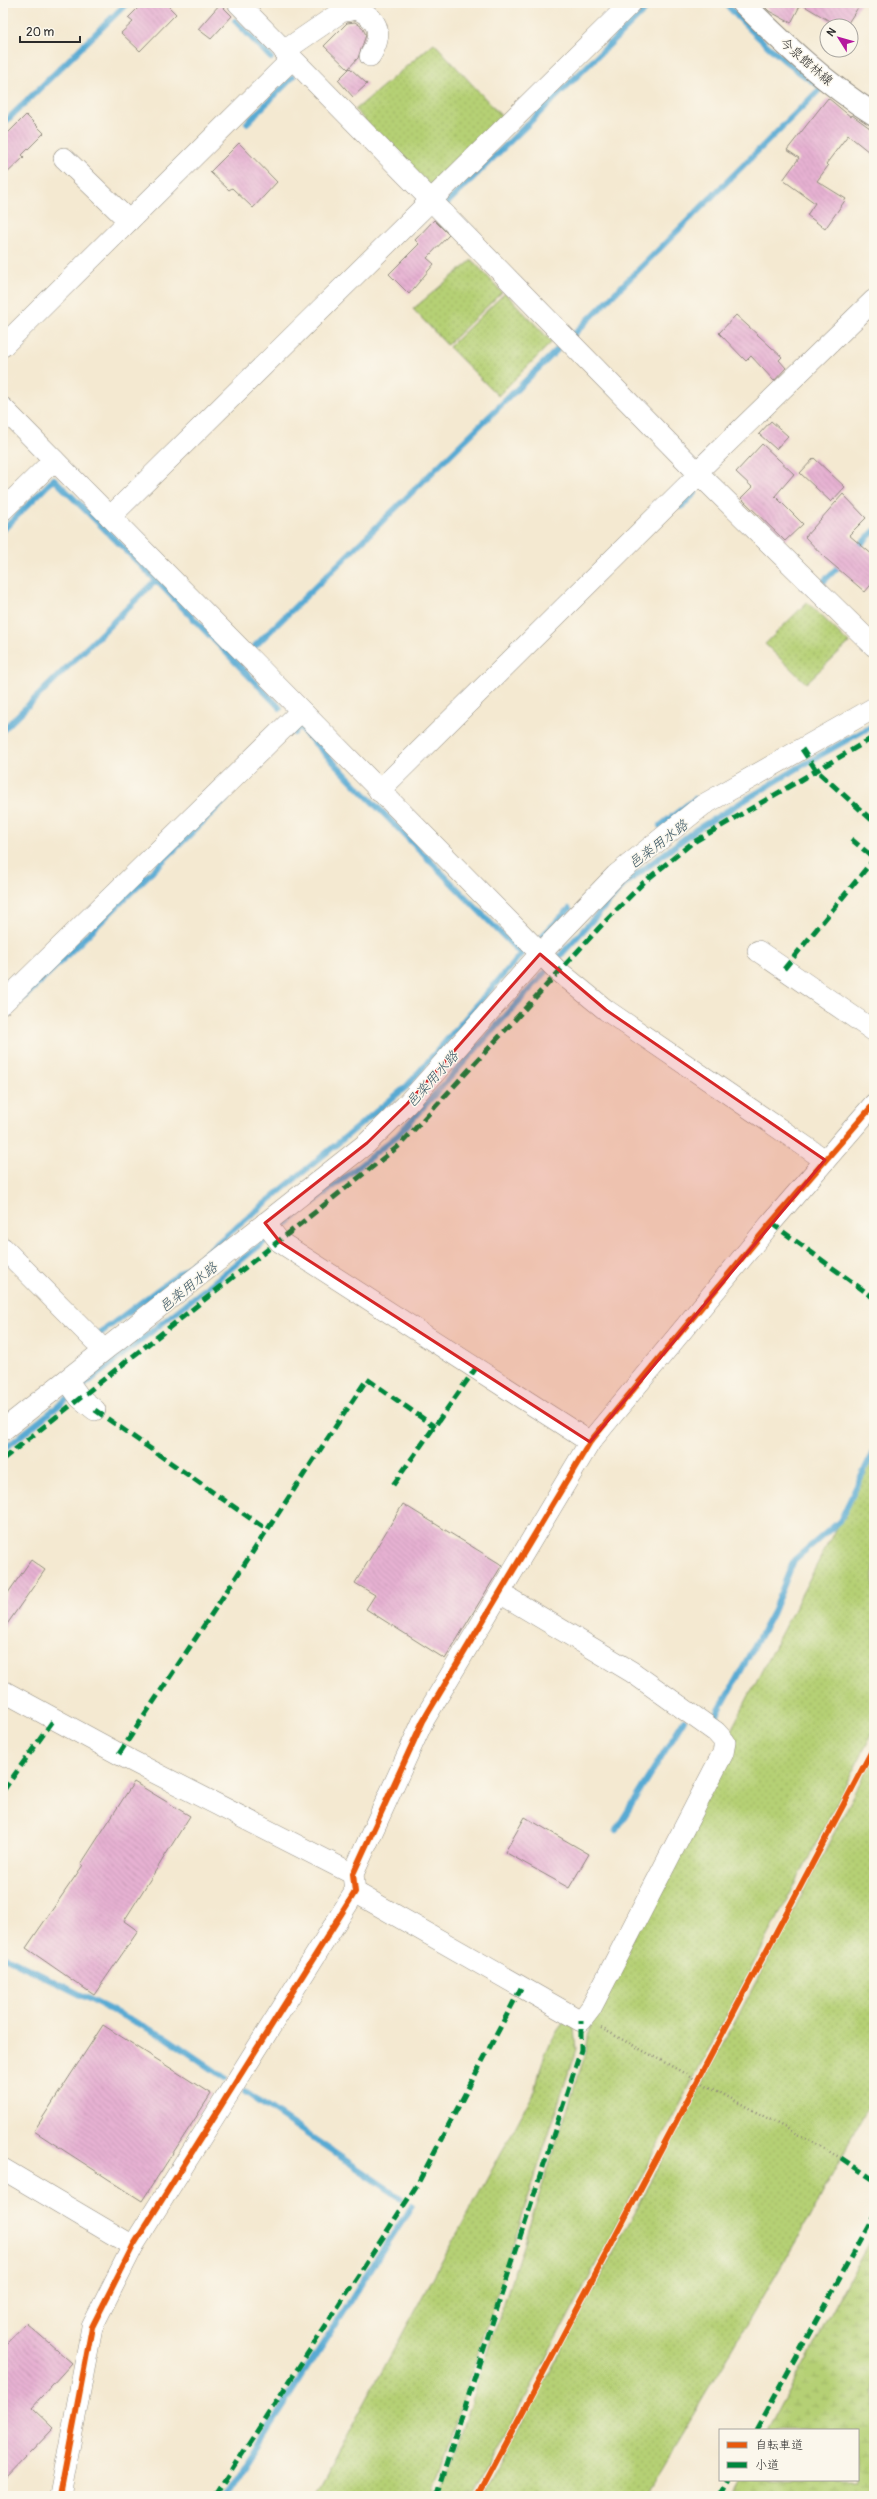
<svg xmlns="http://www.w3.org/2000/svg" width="877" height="2499" font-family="Pangolin,'Klee One',sans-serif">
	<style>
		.grass { fill: url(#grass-dots); stroke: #707e50 }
		.wetland { fill: url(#wetland-marsh); stroke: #707e50 }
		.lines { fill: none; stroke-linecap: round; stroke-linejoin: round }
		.stream { stroke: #59aad3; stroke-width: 6 }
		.building { fill: url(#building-back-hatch) }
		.minor-casing { stroke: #908a7e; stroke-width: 22 }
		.major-casing { stroke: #908a7e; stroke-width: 24 }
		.path { stroke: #908a7e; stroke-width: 2.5; stroke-dasharray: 1 3; stroke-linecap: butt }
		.minor { stroke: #fff; stroke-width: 21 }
		.major { stroke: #fff; stroke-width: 22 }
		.quiet { stroke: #00873e; stroke-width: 5; stroke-dasharray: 10 5; stroke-linecap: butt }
		.cycleway-casing { stroke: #fbf7ec; stroke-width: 8 }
		.cycleway { stroke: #e8590c; stroke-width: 6 }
		.marked { fill: #d62828; fill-opacity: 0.2; stroke: #d62828; stroke-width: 3; stroke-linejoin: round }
		.labels { text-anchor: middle; stroke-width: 3; stroke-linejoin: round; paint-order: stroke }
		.street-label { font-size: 13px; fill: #2b2b2b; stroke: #fbf7ec }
		.water-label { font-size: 14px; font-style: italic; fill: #3b5766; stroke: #fbf7ec }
	</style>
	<defs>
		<pattern id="grass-dots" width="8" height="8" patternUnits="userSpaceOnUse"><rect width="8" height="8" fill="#b5d075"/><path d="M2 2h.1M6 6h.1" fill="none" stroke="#9cb365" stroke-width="1.8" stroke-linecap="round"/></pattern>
		<pattern id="wetland-marsh" width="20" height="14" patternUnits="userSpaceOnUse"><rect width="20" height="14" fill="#b5d075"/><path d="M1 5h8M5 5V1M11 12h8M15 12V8" fill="none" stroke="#9cb365"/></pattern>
		<pattern id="building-back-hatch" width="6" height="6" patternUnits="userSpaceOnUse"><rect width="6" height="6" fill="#e6b1d2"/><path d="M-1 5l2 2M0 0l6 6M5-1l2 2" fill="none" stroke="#c598b4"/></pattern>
	</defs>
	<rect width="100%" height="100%" fill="#fbf7ec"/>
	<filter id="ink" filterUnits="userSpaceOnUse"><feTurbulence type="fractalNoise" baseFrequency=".025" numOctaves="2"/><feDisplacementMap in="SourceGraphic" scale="8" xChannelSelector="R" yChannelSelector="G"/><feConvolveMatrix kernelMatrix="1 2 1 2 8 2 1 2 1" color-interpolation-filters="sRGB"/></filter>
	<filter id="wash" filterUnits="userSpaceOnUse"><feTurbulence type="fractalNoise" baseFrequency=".012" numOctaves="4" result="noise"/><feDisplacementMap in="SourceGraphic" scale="16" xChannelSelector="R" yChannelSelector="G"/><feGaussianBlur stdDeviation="0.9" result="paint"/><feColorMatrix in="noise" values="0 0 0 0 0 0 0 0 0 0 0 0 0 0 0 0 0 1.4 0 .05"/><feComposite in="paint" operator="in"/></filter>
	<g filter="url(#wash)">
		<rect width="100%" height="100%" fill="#f4e9d1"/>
		<g class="grass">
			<polygon points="434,43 504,119 437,185 428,186 355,110"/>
			<polygon points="472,260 502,292 447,345 413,309"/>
			<polygon points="505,293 552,342 498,396 449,347"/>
			<polygon points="807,602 849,643 806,683 765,644"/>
			<polygon points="874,1444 874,1730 785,1904 474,2496 441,2496 586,2052 590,2022 733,1738 730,1732 837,1526"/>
			<polygon points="874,1757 874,2096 808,2221 645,2496 483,2496 653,2178"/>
			<path d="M564 2022 574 2027 576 2049 432 2496H314L536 2089C540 2064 548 2042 564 2022Z"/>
		</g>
		<polygon class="wetland" points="874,2234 874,2496 731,2496 740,2480 858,2480 858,2430 768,2430"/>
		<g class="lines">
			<g class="stream">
				<path d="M725 3C752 33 782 61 816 84"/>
				<polyline points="235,21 271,58"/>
				<polyline points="247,123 293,77"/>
				<polyline points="3,124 127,3"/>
				<polyline points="448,202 652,3"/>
				<polyline points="573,335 821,88"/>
				<polyline points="681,507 695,493"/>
				<polyline points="3,530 54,479 156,580 280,708"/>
				<polyline points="855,550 874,531"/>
				<polyline points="820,585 843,562"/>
				<polyline points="255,646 557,350"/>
				<polyline points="3,730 156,580"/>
				<polyline points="660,826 695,799"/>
				<polyline points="542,936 569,909"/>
				<polyline points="3,1018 226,799"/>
				<polyline points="99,1334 187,1268 407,1086 521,954 299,727 294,733"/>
				<polyline points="3,1450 398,1135 626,883 697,829 803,765 874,725"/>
				<polyline points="708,1715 713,1718 716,1716 772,1614 794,1560 840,1521 874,1450"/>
				<polyline points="616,1830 684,1720"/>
				<polyline points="3,1956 167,2038 225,2078"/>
				<polyline points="245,2092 401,2198"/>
				<polyline points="225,2496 412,2205"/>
			</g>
		</g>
		<g id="blocks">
			<g class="building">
				<polygon points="143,3 165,3 176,14 140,51 121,33 133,22 128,18"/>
				<polygon points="761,3 861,3 846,26 838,26 801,4 791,23 769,11"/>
				<polygon points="220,4 232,16 211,39 198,29"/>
				<polygon points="355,22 362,27 366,35 358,58 348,69 324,46 347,23"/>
				<polygon points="350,68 367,84 353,97 338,80"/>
				<polygon points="828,98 851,117 852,115 874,131 874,156 848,135 826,164 828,166 817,181 846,199 825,229 807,215 815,203 783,180 799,158 787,150"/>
				<polygon points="26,115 44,133 22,155 24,157 3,177 3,138"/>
				<polygon points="239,143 277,182 253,208 232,188 229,190 210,172"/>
				<polygon points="434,220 449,235 427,258 434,264 409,294 389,274 419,244 415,240"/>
				<polygon points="736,315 782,357 779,360 786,368 774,381 751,356 746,361 719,333"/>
				<polygon points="771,421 788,436 776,449 759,434"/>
				<polygon points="762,444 794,474 775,496 803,524 785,541 741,498 752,487 736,472"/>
				<polygon points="814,458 845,487 831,502 800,473"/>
				<polygon points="843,494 866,518 849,535 874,556 874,581 865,592 824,557 805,537"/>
				<polygon points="403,1504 502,1565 445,1659 366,1609 375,1595 355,1583"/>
				<polygon points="31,1560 45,1570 3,1630 3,1600"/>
				<polygon points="134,1782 190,1816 124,1921 138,1931 94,1995 26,1948 83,1865 81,1864"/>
				<polygon points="525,1817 589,1854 569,1888 505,1852"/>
				<polygon points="103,2025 211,2094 142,2201 34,2131"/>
				<polygon points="26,2323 72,2363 32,2407 54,2428 3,2481 3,2347"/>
			</g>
		</g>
	</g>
	<g filter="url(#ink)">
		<use href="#blocks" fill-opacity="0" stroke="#908a7e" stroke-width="1"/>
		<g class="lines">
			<g class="minor-casing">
				<g id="minor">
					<polyline points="238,3 699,474 874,646"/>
					<path d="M284 51 341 12 357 9C380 20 383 35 370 56"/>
					<polyline points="64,158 129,221"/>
					<polyline points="3,346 292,59"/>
					<polyline points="3,408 556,969 606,1010 825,1160"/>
					<polyline points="697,472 874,300"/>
					<polyline points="3,510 54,460"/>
					<polyline points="110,517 631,3"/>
					<polyline points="379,791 699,474"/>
					<polyline points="758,951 874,1031"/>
					<polyline points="3,1003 301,711"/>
					<polyline points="265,1223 280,1242 590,1442"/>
					<polyline points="3,1248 103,1349"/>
					<polyline points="67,1380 80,1398 95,1410"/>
					<polyline points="3,1430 367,1143 407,1104 540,954 616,875 703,805 874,708"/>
					<polyline points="3,1691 130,1760 353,1874"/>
					<polyline points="355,1892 581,2021 591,2008 723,1753 725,1742 716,1732 632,1672 500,1593"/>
					<polyline points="3,2169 133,2246"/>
					<polyline points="60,2496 92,2327 133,2246 355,1892 353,1874 423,1721 590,1442 771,1223 874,1104"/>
				</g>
			</g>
			<g class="major-casing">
				<path id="major" d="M743 3C783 43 826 84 874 114"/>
			</g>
			<polyline class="path" points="601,2028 841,2158"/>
			<use href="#minor" class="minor"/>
			<use href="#major" class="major"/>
			<g class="quiet">
				<polyline points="802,749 816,770 874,822"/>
				<polyline points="851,839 874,858"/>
				<polyline points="784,969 874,859"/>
				<polyline points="771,1223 874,1298"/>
				<polyline points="95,1410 267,1530"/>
				<polyline points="3,1459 400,1145 598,929 644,882 692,843 874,737"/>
				<polyline points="393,1485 476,1368"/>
				<polyline points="119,1754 367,1379 435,1427"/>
				<polyline points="3,1791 55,1718"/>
				<polyline points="841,2158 874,2180"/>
				<polyline points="756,2430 874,2216"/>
				<polyline points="215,2496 417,2185 521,1988"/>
				<polyline points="436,2496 581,2050 581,2021"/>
				<polyline points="720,2496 729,2480"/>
			</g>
			<g class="cycleway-casing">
				<g id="cycleway">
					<polyline points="60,2496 92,2327 133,2246 355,1892 353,1874 423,1721 590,1442 771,1223 874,1104"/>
					<polyline points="478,2496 874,1747"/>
				</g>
			</g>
			<use href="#cycleway" class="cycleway"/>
		</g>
	</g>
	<path class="marked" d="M540 954 606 1010 825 1160 590 1442 280 1242 265 1223 367 1143 407 1104Z"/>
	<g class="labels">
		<g class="street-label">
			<text transform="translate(807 61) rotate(41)" y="5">今泉館林線</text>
		</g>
		<g class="water-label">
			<text transform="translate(658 844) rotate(-37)" y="5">邑楽用水路</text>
			<text transform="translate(432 1079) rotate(-48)" y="5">邑楽用水路</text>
			<text transform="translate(188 1287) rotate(-39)" y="5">邑楽用水路</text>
		</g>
	</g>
	<rect width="877" height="2499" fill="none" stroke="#fbf7ec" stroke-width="16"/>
	<rect x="719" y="2429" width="140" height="52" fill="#fbf7ec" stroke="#a8a59f"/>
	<rect x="727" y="2442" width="20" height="6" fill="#e8590c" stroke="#a8a59f"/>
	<text x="755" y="2449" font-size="12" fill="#2b2b2b">自転車道</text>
	<rect x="727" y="2462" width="20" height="6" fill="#00873e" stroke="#a8a59f"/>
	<text x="755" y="2469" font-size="12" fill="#2b2b2b">小道</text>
	<g transform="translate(839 38) rotate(307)"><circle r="19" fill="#fbf7ec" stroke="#a8a59f"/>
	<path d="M0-3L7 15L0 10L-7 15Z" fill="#b5179e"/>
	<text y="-6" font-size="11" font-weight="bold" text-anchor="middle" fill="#2b2b2b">N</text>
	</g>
	<path d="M20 36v6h60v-6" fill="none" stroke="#2b2b2b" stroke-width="2"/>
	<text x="26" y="36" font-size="12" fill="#2b2b2b" stroke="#fbf7ec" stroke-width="3" paint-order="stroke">20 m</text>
</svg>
